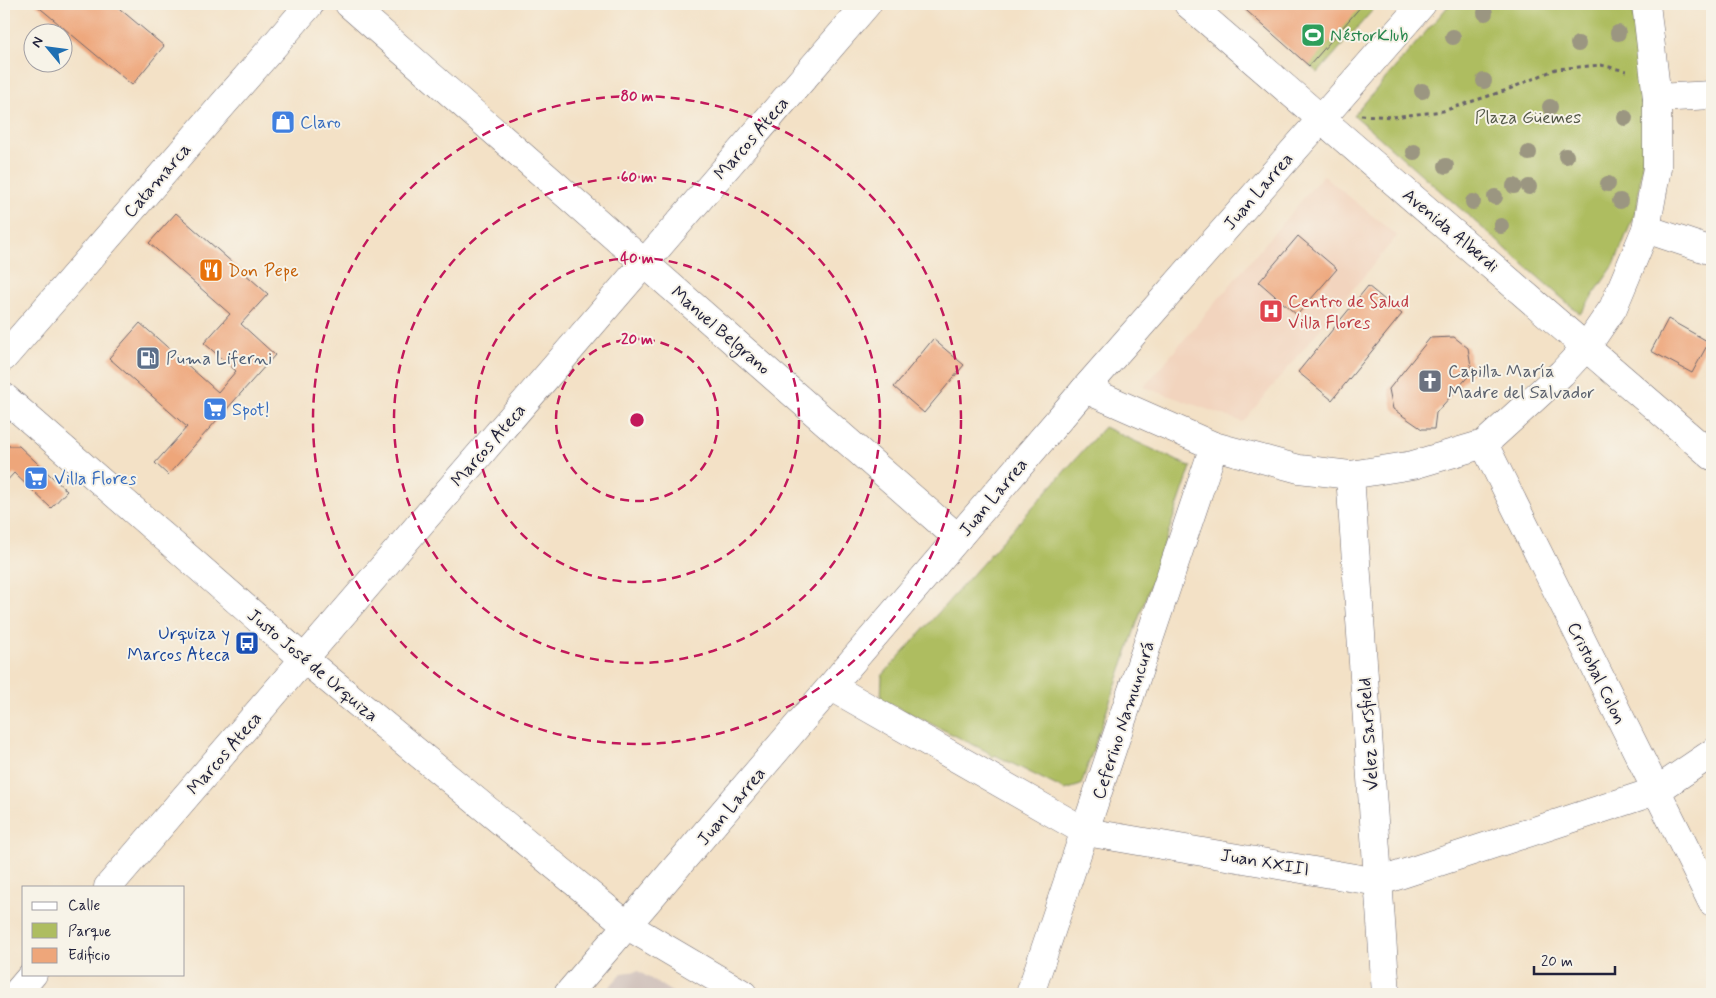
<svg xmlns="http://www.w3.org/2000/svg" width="1716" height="998" font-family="Mynerve,sans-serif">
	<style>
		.built { fill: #f2d4be }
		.industrial { fill: #cfc0ba }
		.green { fill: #aebd60; stroke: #68704e }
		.building { fill: #eea67a }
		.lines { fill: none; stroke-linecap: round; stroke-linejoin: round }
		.minor-casing { stroke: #6b656c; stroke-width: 29 }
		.major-casing { stroke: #6b656c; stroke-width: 29 }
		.path { stroke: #6b656c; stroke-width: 3; stroke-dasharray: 4 4; stroke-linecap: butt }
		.minor { stroke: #fff; stroke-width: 28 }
		.major { stroke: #fff; stroke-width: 28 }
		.tree { fill: #9b9681 }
		.ring { fill: none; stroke: #c2185b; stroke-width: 2.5; stroke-dasharray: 9 6 }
		.labels { text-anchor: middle; stroke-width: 4; stroke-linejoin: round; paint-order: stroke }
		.leisure-label { font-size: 18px; fill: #27864d; stroke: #f7f3e8; text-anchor: start }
		.park-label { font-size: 18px; fill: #535848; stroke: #f7f3e8 }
		.shop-label { font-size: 18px; fill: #366cbe; stroke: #f7f3e8; text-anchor: start }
		.street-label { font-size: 18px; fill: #22223b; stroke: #f7f3e8 }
		.food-label { font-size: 18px; fill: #c56008; stroke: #f7f3e8; text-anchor: start }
		.health-label { font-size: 18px; fill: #be3a42; stroke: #f7f3e8; text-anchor: start }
		.service-label { font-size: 18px; fill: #4e5e75; stroke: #f7f3e8; text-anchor: start }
		.worship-label { font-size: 18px; fill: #5b616d; stroke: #f7f3e8; text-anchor: start }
		.transit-label { font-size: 18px; fill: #164399; stroke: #f7f3e8; text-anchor: end }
		.centre { fill: #c2185b; stroke: #f7f3e8; stroke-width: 2.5 }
		.ring-label { font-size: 15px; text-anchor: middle; font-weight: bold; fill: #c2185b; stroke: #f7f3e8; stroke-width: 4; stroke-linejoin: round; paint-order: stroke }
	</style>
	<rect width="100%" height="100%" fill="#f7f3e8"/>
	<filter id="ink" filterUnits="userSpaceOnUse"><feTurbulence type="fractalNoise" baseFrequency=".02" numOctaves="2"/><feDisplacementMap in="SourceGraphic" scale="10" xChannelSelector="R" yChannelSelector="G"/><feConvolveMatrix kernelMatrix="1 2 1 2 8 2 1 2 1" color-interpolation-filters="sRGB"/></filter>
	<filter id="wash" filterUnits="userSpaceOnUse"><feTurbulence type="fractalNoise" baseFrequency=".0096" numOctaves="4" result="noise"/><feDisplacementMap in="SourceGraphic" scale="20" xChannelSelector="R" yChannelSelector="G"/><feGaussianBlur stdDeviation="1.12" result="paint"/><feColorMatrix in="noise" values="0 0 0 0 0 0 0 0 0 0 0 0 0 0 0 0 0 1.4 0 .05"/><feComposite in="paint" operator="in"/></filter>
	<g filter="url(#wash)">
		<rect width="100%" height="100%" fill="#f3e1c6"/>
		<polygon class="built" points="1323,175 1397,236 1243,422 1144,387"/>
		<polygon class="industrial" points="638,971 675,994 603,994 622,973"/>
		<g class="green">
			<polygon points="1239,4 1378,4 1318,73"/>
			<polygon points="1450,4 1632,4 1638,48 1645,140 1637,208 1614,265 1580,314 1354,115"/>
			<polygon points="1104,427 1191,467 1081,785 1065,790 995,755 993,757 986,751 881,699 882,676"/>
		</g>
		<g id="blocks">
			<g class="building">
				<polygon points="35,4 114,4 164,46 132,85"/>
				<polygon points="1239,4 1363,4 1309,66"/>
				<polygon points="176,213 268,294 241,324 275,355 168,475 155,463 187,427 109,358 140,323 218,392 236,371 204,343 230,314 149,243"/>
				<polygon points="1298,236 1337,269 1297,315 1259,282"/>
				<polygon points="1368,286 1402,314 1332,400 1298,372"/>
				<polygon points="1668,319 1709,342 1692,373 1651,351"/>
				<polygon points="1454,337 1468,348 1472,372 1436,413 1434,429 1422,429 1393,409 1389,389 1430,338"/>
				<polygon points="933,339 964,365 924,413 894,387"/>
				<polygon points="4,446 19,446 67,491 51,508 14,473 4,484"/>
			</g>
		</g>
	</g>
	<g filter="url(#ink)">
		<use href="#blocks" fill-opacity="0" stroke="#6b656c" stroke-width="1"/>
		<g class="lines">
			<g class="minor-casing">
				<g id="minor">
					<polyline points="349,4 958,538"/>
					<polyline points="1657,98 1712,95"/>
					<polyline points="1646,229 1712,251"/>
					<polyline points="1085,389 1214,446 1299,469 1350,475 1413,465 1484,444 1562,373 1587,346 1613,308 1646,229 1657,168 1657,98 1646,4"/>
					<polyline points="4,397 304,659 628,926 743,994"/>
					<polyline points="1484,444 1712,902"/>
					<polyline points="1350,475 1386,994"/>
					<polyline points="832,687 1086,832 1378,882 1656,791 1712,753"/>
					<polyline points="108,887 867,4"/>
					<polyline points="16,994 33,974"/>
					<polyline points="568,994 1085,389 1422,4"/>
					<polyline points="1030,994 1214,446"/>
				</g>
			</g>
			<g class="major-casing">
				<g id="major">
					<polyline points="1188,4 1712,456"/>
					<polyline points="4,357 310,4"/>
				</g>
			</g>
			<polyline class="path" points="1361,115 1392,117 1443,111 1507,90 1556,69 1601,65 1626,71"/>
			<use href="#minor" class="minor"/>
			<use href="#major" class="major"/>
		</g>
		<g class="tree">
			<circle cx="1485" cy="13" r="8"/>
			<circle cx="1618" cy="33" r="8"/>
			<circle cx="1453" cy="37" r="8"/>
			<circle cx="1578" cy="44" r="8"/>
			<circle cx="1484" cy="81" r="8"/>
			<circle cx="1422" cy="91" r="8"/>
			<circle cx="1550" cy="107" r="8"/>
			<circle cx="1625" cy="118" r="8"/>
			<circle cx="1414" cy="152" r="8"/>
			<circle cx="1529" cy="153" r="8"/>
			<circle cx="1566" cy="156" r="8"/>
			<circle cx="1446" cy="166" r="8"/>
			<circle cx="1608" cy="184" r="8"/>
			<circle cx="1514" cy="186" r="8"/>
			<circle cx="1529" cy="187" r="8"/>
			<circle cx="1495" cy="197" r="8"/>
			<circle cx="1620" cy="201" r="8"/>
			<circle cx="1473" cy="202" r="8"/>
			<circle cx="1501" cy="226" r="8"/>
		</g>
	</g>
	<g class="ring">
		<circle cx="637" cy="420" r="81"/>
		<circle cx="637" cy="420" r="162"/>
		<circle cx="637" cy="420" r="243"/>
		<circle cx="637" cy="420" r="324"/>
	</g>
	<defs>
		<g id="stadium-square" transform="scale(1.25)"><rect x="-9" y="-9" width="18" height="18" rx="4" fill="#2e9e5b" stroke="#f7f3e8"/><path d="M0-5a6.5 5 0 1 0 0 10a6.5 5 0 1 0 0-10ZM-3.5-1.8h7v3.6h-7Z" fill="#fff"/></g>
		<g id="shop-square" transform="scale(1.25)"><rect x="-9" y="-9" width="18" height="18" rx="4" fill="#3f7fe0" stroke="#f7f3e8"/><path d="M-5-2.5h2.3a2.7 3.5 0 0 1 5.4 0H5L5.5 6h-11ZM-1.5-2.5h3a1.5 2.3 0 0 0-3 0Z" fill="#fff"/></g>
		<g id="restaurant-square" transform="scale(1.25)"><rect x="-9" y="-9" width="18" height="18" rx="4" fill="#e8710a" stroke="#f7f3e8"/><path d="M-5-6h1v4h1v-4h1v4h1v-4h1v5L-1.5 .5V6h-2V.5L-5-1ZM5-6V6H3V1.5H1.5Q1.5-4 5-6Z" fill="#fff"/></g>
		<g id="hospital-square" transform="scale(1.25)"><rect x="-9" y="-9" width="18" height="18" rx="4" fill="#e0444e" stroke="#f7f3e8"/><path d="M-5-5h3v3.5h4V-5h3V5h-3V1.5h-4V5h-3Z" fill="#fff"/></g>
		<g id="fuel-square" transform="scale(1.25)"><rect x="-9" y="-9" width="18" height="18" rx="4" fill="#5c6f8a" stroke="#f7f3e8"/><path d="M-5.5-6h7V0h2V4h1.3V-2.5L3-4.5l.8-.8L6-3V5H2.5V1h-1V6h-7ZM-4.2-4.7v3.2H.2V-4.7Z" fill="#fff"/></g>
		<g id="church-square" transform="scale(1.25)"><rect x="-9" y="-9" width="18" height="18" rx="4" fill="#6b7280" stroke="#f7f3e8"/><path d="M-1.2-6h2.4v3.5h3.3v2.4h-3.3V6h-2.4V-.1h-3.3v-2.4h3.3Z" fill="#fff"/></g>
		<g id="supermarket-square" transform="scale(1.25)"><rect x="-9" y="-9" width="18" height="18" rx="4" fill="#3f7fe0" stroke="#f7f3e8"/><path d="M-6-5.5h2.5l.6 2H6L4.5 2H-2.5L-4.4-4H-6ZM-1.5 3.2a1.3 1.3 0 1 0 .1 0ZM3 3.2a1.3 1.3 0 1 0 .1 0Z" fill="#fff"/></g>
		<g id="bus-square" transform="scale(1.25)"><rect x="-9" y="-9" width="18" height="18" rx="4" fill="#1a4fb4" stroke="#f7f3e8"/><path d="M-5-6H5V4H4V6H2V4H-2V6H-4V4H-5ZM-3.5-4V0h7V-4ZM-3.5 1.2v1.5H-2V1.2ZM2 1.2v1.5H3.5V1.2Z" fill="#fff"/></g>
	</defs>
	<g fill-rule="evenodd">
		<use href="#stadium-square" x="1313" y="35"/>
		<use href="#shop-square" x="283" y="122"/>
		<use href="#restaurant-square" x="211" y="270"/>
		<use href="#hospital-square" x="1271" y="311"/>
		<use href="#fuel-square" x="148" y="358"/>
		<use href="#church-square" x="1430" y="381"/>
		<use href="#supermarket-square" x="215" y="409"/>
		<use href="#supermarket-square" x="36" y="478"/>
		<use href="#bus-square" x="247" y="643"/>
	</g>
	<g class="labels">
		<g class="leisure-label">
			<text x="1330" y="41">NéstorKlub</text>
		</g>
		<g class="park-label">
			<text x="1528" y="123">Plaza Güemes</text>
		</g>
		<g class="shop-label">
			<text x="300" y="128">Claro</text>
			<text x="232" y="415">Spot!</text>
			<text x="54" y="484">Villa Flores</text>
		</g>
		<g class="street-label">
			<text transform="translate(751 138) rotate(-49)" y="6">Marcos Ateca</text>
			<text transform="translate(157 180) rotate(-49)" y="6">Catamarca</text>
			<text transform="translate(1258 191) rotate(-49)" y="6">Juan Larrea</text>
			<text transform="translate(1451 230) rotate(40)" y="6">Avenida Alberdi</text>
			<text transform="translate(721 330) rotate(41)" y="6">Manuel Belgrano</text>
			<text transform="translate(488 445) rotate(-49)" y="6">Marcos Ateca</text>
			<text transform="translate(993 497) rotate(-50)" y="6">Juan Larrea</text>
			<text transform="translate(313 665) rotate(40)" y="6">Justo José de Urquiza</text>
			<text transform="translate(1597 673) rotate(64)" y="6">Cristobal Colon</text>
			<text transform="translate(1123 720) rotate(-72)" y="6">Ceferino Namuncurá</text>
			<text transform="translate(1368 734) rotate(-94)" y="6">Velez Sarsfield</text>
			<text transform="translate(224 753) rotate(-49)" y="6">Marcos Ateca</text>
			<text transform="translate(731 806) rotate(-50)" y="6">Juan Larrea</text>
			<text transform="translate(1265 862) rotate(10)" y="6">Juan XXIII</text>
		</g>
		<g class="food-label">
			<text x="228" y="276">Don Pepe</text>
		</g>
		<g class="health-label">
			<text x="1288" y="307">Centro de Salud<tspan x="1288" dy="21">Villa Flores</tspan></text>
		</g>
		<g class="service-label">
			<text x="166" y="364">Puma Liferni</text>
		</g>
		<g class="worship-label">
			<text x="1448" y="377">Capilla María<tspan x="1448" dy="21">Madre del Salvador</tspan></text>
		</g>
		<g class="transit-label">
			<text x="230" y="639">Urquiza y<tspan x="230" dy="21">Marcos Ateca</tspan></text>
		</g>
	</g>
	<circle cx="637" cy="420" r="8" class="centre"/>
	<g class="ring-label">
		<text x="637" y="101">80 m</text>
		<text x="637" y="182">60 m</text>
		<text x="637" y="263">40 m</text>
		<text x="637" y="344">20 m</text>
	</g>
	<rect width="1716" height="998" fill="none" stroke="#f7f3e8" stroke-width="20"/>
	<rect x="22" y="886" width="162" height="90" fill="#f7f3e8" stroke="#a29fa3"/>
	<rect x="32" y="902" width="25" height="8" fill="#ffffff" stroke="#a29fa3"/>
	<text x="68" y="910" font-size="15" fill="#22223b">Calle</text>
	<rect x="32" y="923" width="25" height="15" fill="#aebd60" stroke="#a29fa3"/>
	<text x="68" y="936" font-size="15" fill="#22223b">Parque</text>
	<rect x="32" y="948" width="25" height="15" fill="#eea67a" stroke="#a29fa3"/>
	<text x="68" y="960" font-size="15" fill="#22223b">Edificio</text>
	<g transform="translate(48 48) rotate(299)"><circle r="24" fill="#f7f3e8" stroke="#a29fa3"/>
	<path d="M0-4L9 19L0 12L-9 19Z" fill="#1f6fb2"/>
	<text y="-8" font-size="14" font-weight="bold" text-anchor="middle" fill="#22223b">N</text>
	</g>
	<path d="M1534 966v8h81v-8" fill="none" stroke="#22223b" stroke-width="2.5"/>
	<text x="1541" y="966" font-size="15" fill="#22223b" stroke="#f7f3e8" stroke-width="4" paint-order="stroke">20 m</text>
</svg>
